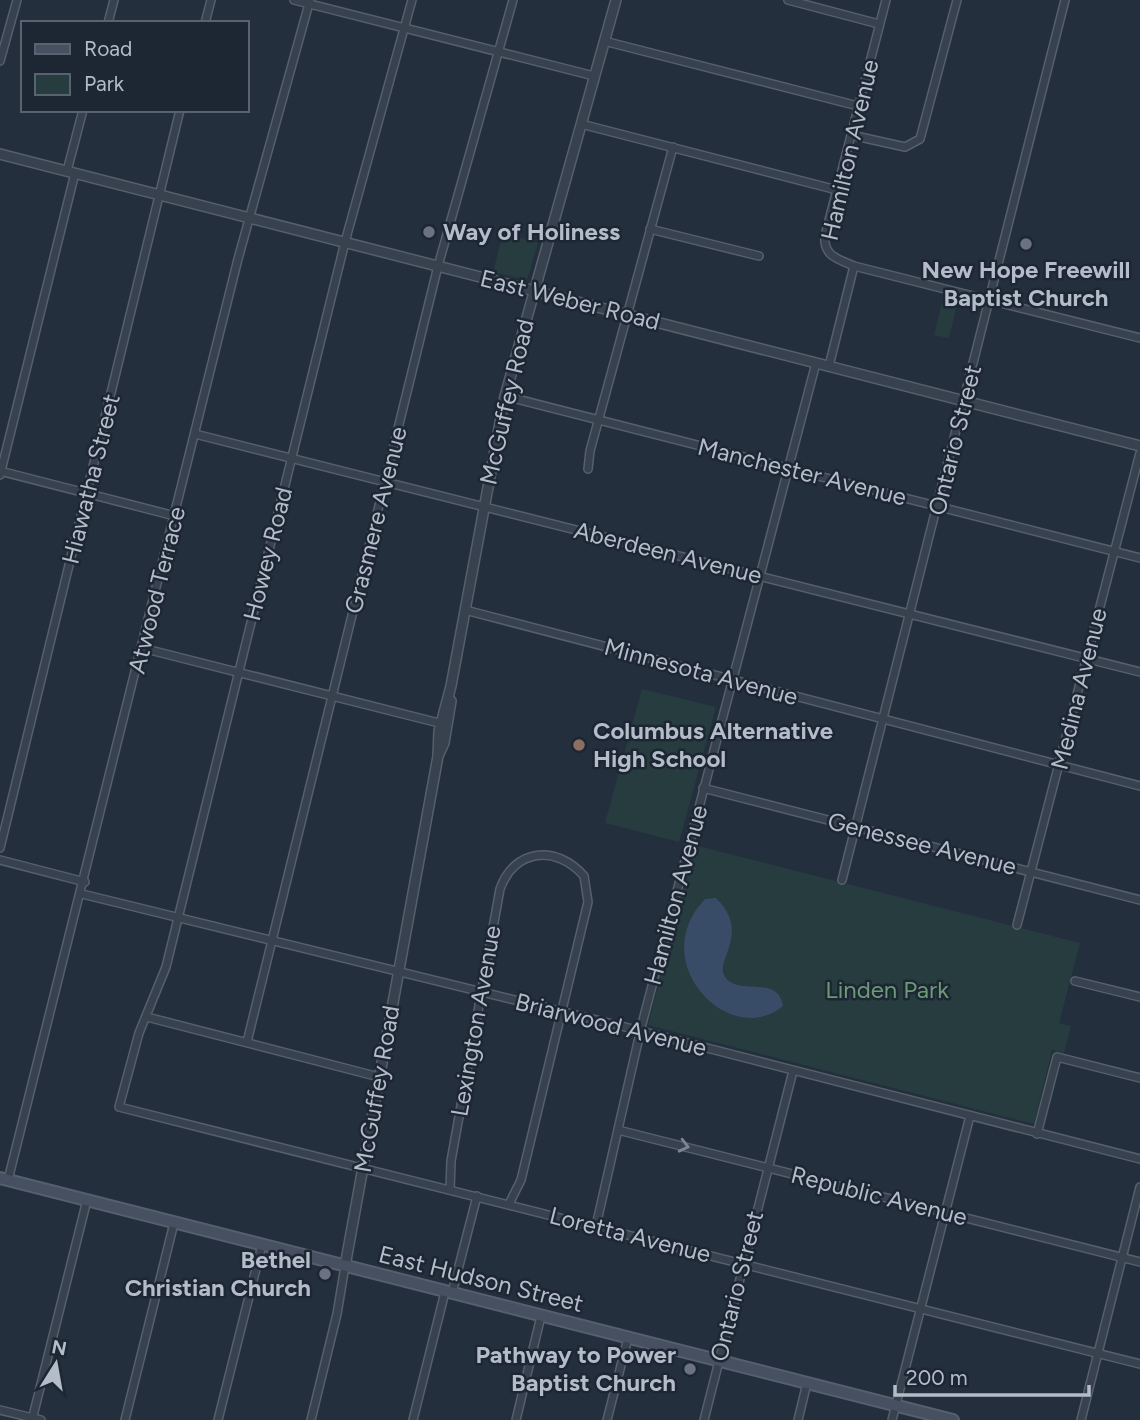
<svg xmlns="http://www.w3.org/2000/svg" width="1140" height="1420" font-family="Figtree,sans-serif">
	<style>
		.green { fill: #263c3f }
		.water { fill: #394c67 }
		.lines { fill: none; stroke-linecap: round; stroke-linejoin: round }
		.minor-casing { stroke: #565f6c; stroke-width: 10 }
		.tertiary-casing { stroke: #565f6c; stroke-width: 12 }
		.secondary-casing { stroke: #565f6c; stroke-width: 14 }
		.minor { stroke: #38414e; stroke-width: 7 }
		.tertiary { stroke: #38414e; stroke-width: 9 }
		.secondary { stroke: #465061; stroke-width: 10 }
		.oneway { stroke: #7c8592 }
		.worship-dot { fill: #6b7280; stroke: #1d2633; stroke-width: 2.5 }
		.education-dot { fill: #8d6e63; stroke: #1d2633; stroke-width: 2.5 }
		.labels { text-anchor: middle; stroke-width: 5; stroke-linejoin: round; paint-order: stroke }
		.street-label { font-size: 24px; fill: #b4bcc9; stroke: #1d2633 }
		.poi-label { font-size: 24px; font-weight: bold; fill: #b4bcc9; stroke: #1d2633; text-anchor: start }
		.park-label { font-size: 24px; fill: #6b9a76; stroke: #1d2633 }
	</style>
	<rect width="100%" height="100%" fill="#242f3e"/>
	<g class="green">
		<polygon points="503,233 538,243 527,280 493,272"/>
		<polygon points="945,292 959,296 949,338 934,335"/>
		<polygon points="642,689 716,707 679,842 605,823"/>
		<polygon points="694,845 1080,943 1059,1023 1071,1026 1064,1053 1052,1050 1034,1124 648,1025"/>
	</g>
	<path class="water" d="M716 898C751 932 716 959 724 975 736 998 778 973 783 1006 731 1050 644 963 705 899Z"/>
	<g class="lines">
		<g class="minor-casing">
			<g id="minor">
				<polyline points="294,0 594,76"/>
				<polyline points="412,0 345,242 166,967 139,1033 119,1107 1140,1364"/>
				<polyline points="788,0 879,24"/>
				<path d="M886 0 825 236C823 256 838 259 854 266L1140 338"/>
				<polyline points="108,23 114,0"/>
				<polyline points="205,23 211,0"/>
				<polyline points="604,41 858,106"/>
				<polyline points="0,61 17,0"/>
				<polyline points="581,124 837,190"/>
				<polyline points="851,135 905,147 920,139 957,0"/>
				<polyline points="67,171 83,110"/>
				<polyline points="650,229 759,256"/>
				<polyline points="829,366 854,266"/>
				<polyline points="505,396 1140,558"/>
				<polyline points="195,434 1140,672"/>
				<polyline points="588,469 590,451 673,147"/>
				<polyline points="0,471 175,516"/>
				<polyline points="0,475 75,173"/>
				<polyline points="465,610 1140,786"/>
				<polyline points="142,648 443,724"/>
				<polyline points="703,788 1140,900"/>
				<polyline points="0,848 180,110"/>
				<polyline points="0,860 85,882"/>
				<polyline points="842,880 1065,0"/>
				<polyline points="82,894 633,1029 1140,1159"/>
				<polyline points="1017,925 1140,453"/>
				<polyline points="1075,981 1140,997"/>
				<polyline points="147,1017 379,1077"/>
				<polyline points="247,1042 438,266 513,0"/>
				<polyline points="618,1130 1140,1262"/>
				<polyline points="1037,1134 1057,1057 1140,1078"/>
				<polyline points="8,1180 238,259 310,0"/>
				<path d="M450 1190 451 1161 500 889C514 849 556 844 584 876L588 902 521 1180 509 1204"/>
				<polyline points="596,1226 642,1024 816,363"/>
				<polyline points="452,1293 477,1196"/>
				<polyline points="0,1410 41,1420"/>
				<polyline points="32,1420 87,1200"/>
				<polyline points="125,1420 174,1223"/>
				<polyline points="218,1420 262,1245"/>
				<polyline points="311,1420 337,1314 345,1266"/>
				<polyline points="413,1420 445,1292"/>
				<polyline points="516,1420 541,1316"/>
				<polyline points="607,1420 628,1338"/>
				<polyline points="704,1420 793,1071"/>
				<polyline points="798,1420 807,1383"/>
				<polyline points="892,1420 970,1116"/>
				<polyline points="1081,1420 1140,1187"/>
			</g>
		</g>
		<g class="tertiary-casing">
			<g id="tertiary">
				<polyline points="0,154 1140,446"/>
				<polyline points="438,756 439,731 451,686 505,396 616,0"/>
				<polyline points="345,1266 438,756 444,743 451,701"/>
			</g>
		</g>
		<g class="secondary-casing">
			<polyline id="secondary" points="0,1178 953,1420"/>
		</g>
		<use href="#minor" class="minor"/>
		<use href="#tertiary" class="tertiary"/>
		<use href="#secondary" class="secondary"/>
	</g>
	<defs><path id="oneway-chevron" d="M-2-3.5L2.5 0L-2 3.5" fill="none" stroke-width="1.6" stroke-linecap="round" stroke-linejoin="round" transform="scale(1.75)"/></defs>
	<use class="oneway" href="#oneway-chevron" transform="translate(684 1146) rotate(14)"/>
	<g class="worship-dot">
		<circle cx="429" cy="232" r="7"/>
		<circle cx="1026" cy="244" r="7"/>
		<circle cx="325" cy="1274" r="7"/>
		<circle cx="690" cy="1369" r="7"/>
	</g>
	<circle class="education-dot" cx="579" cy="745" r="7"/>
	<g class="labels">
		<g class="street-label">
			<text transform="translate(850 150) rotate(-77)" y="8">Hamilton Avenue</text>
			<text transform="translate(570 300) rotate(14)" y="8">East Weber Road</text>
			<text transform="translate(507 402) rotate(-77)" y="8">McGuffey Road</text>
			<text transform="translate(955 440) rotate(-76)" y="8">Ontario Street</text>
			<text transform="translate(802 472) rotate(14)" y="8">Manchester Avenue</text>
			<text transform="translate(91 479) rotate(-76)" y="8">Hiawatha Street</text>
			<text transform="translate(376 520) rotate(-76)" y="8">Grasmere Avenue</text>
			<text transform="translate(668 553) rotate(14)" y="8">Aberdeen Avenue</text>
			<text transform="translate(268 554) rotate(-76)" y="8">Howey Road</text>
			<text transform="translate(157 590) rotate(-76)" y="8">Atwood Terrace</text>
			<text transform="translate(701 672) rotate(15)" y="8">Minnesota Avenue</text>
			<text transform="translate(1079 689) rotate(-76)" y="8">Medina Avenue</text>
			<text transform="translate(922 844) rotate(14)" y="8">Genessee Avenue</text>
			<text transform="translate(676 895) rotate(-75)" y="8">Hamilton Avenue</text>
			<text transform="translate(476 1021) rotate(-80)" y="8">Lexington Avenue</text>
			<text transform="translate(611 1025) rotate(14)" y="8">Briarwood Avenue</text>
			<text transform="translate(377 1089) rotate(-80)" y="8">McGuffey Road</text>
			<text transform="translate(879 1196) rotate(14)" y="8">Republic Avenue</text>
			<text transform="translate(630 1235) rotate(14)" y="8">Loretta Avenue</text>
			<text transform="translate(481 1279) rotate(14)" y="8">East Hudson Street</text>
			<text transform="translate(737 1286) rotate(-76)" y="8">Ontario Street</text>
		</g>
		<g class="poi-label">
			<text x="443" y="240">Way of Holiness</text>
			<text x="1026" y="278" text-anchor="middle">New Hope Freewill<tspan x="1026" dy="28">Baptist Church</tspan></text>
			<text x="593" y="739">Columbus Alternative<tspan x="593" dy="28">High School</tspan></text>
			<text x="311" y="1268" text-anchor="end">Bethel<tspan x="311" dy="28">Christian Church</tspan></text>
			<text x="676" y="1363" text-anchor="end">Pathway to Power<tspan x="676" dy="28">Baptist Church</tspan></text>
		</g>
		<g class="park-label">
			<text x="887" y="998">Linden Park</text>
		</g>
	</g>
	<rect x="21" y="21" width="228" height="91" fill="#1d2633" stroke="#59626f" stroke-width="2"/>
	<rect x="35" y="44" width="35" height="10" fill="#465061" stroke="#59626f" stroke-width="2"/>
	<text x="84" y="56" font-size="21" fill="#b4bcc9">Road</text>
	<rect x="35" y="74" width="35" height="21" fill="#263c3f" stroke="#59626f" stroke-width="2"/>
	<text x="84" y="91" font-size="21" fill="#b4bcc9">Park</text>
	<g transform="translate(56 1364) rotate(11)" stroke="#1d2633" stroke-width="5" paint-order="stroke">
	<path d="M0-5L12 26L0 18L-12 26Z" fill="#b4bcc9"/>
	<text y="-10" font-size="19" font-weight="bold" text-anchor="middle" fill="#b4bcc9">N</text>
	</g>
	<path d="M895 1385v10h194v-10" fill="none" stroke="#b4bcc9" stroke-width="3.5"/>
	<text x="906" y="1385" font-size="21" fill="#b4bcc9" stroke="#1d2633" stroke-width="5" paint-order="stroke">200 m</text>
</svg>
